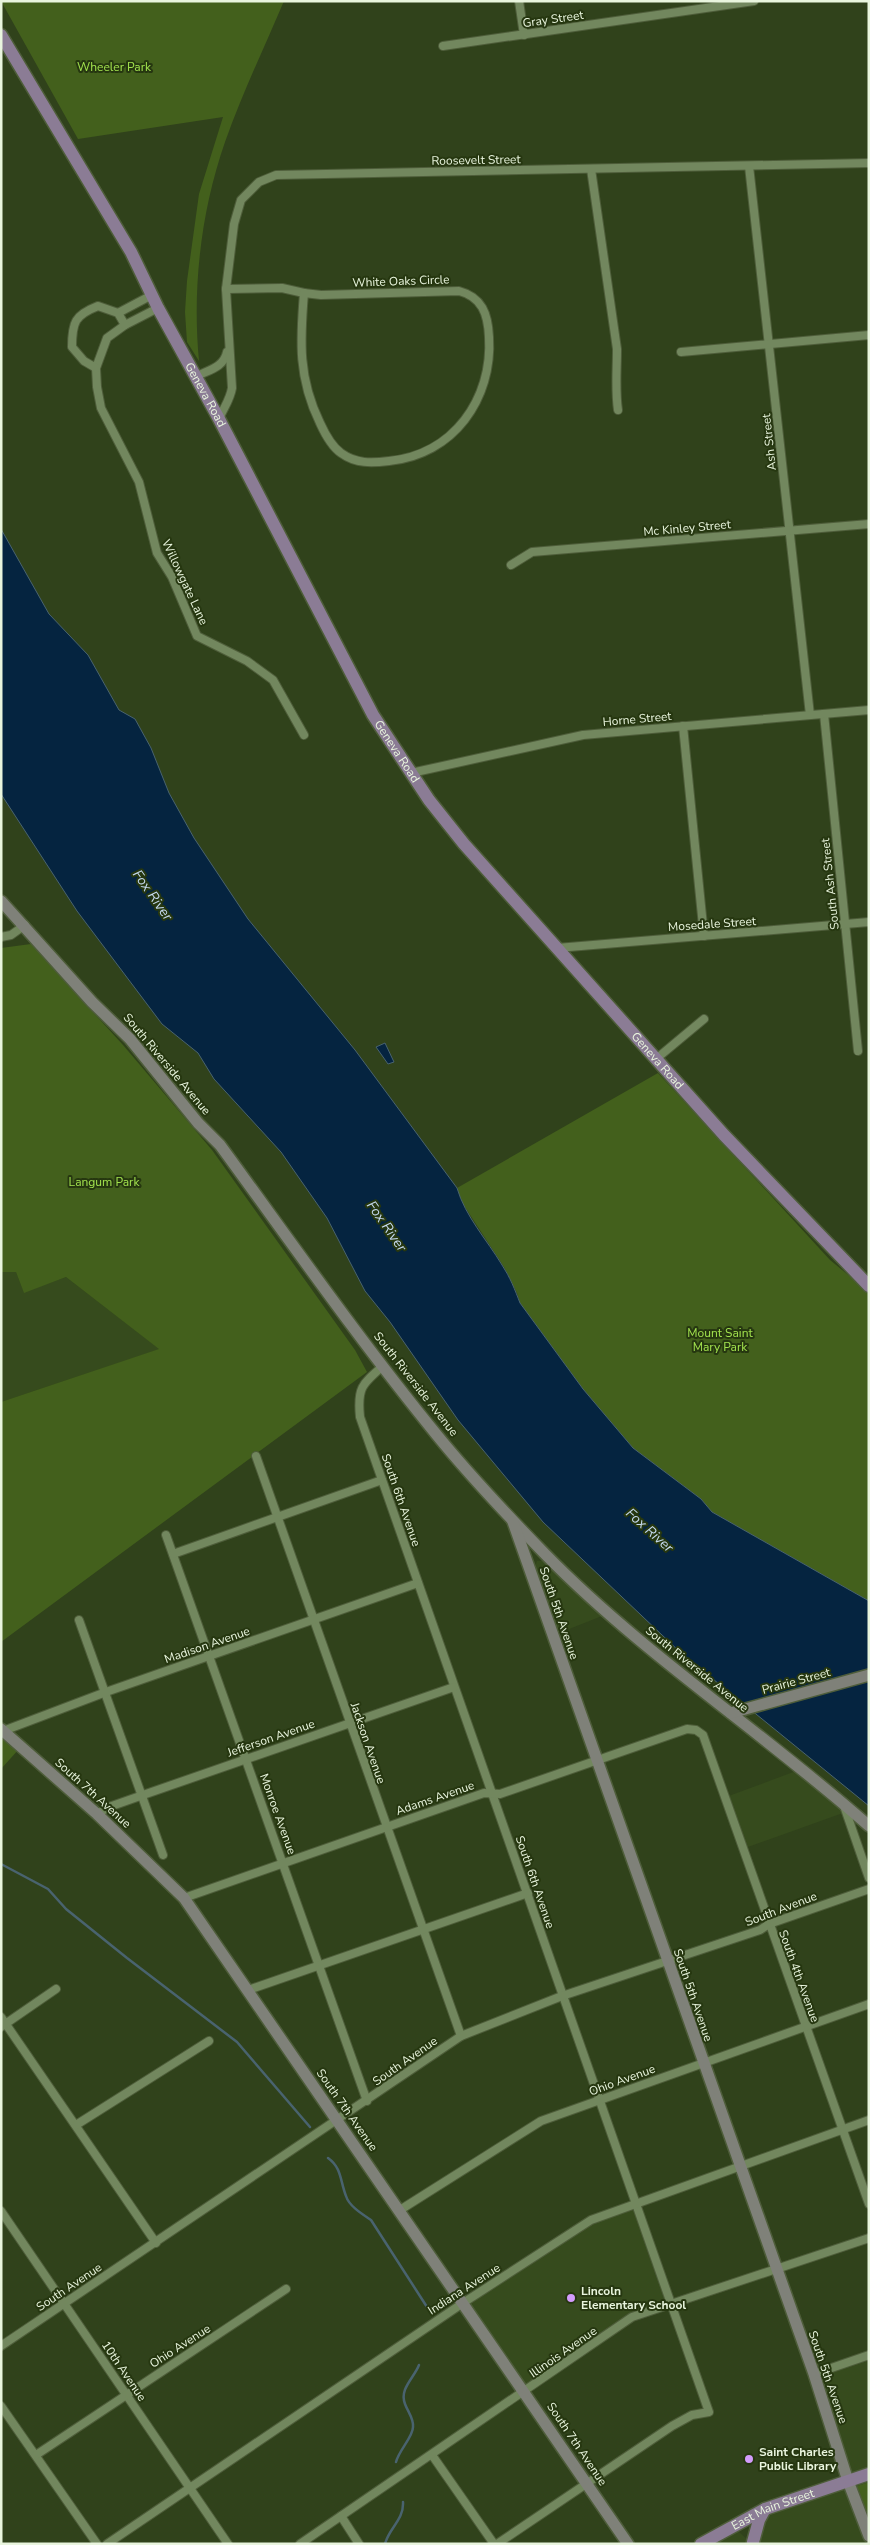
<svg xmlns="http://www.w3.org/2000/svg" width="870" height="2545" font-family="'Nunito Sans',sans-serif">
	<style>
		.built { fill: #364b1d }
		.green { fill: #43601c }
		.water { fill: #052440; stroke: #49636f }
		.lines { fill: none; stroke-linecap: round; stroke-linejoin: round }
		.stream { stroke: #49636f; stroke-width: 2.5 }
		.street-casing { stroke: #4e5d3a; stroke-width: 10 }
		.secondary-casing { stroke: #4e5d3a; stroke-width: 14 }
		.primary-casing { stroke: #4e5d3a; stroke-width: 15 }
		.street { stroke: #72875e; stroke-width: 8 }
		.secondary { stroke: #7f8179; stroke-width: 11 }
		.primary { stroke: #8b7c95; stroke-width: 12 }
		.poi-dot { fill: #d39cfc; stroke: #263710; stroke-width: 2 }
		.labels { text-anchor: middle; stroke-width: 4; stroke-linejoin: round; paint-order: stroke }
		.street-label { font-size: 12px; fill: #e9f5de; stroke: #263710 }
		.park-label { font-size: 12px; fill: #a2e24e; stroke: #263710 }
		.poi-label { font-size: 12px; font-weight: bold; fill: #e9f5de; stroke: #263710; text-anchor: start }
		.water-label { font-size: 14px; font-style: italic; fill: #c6daf0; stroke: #263710 }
	</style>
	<rect width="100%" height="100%" fill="#30421b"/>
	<g class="built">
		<polygon points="1,1272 16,1272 24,1292 66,1277 160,1349 1,1402"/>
		<polygon points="537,1561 542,1561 602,1616 559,1633 535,1567"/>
		<polygon points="796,1771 840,1805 843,1813 745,1848 726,1797"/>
		<polygon points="634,2207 666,2303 629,2315 527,2387 469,2304 594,2222"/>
		<polygon points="869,2357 869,2471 849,2478 817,2376"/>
		<polygon points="846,2484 869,2543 756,2544 767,2511"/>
		<polygon points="724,2532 739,2532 752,2544 706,2544"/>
	</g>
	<g class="green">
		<path d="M1 1H284C264 48 242 94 225 142 201 211 192 288 199 361L187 342 185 312 187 281 199 194 223 117 78 139Z"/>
		<polygon points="31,944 123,1045 212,1150 355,1350 367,1372 1,1642 1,1402 159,1349 66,1277 24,1293 16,1272 1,1272 1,948"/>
		<polygon points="658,1073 830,1260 869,1292 869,1601 712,1512 701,1499 633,1448 583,1389 520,1303 517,1293 504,1267 461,1201 457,1188"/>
		<polygon points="1,1732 19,1749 1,1769"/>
		<polygon points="869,2482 869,2518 857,2486"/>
	</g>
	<g class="water">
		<path d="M1 529 49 614 88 655 119 710 135 719 151 748 169 793 194 838 248 919 355 1050 457 1188C465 1216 487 1240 502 1265 510 1277 515 1290 520 1303L583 1389 633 1448 701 1499 712 1512 869 1601V1806L681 1653 543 1522 458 1420 390 1322 365 1291 327 1218 281 1152 214 1079 198 1053 162 1024 77 911 1 794Z"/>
		<polygon points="385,1043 394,1062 388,1064 376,1047"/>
	</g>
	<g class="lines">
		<g class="stream">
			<polyline points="1,1864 48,1889 66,1909 127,1958 237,2042 310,2127"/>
			<path d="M328 2158C342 2168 340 2181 346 2196 349 2206 362 2214 371 2220L427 2307"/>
			<path d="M396 2462C399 2450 413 2437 413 2427 414 2419 408 2412 405 2404 399 2389 414 2378 419 2365"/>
			<path d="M385 2544C389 2528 404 2520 403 2502"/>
		</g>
		<g class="street-casing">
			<g id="street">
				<polyline points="519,1 524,35"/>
				<polyline points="443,46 754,1"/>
				<polyline points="749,166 810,715"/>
				<path d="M591 169 617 349C617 370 615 390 618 410"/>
				<polyline points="226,289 282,288 304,293"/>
				<path d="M459 291C482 297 488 314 489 337 493 399 453 455 389 461 372 463 356 464 341 453 331 446 325 434 320 423 298 378 300 341 304 293L321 295Z"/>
				<polyline points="158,308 125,325 107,338 96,368 97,387 101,408 139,482 157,553 172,577 197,636 247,661 273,680 304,735"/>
				<polyline points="118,313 152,295"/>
				<polyline points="681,352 869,335"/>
				<path d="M96 368 84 361 72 347C72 322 75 315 98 306L118 313 125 325"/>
				<path d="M197 376C209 370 224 367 227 352"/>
				<path d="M219 419C224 407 230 400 232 388L226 289 234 224 241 200 259 182 276 175 869 163"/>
				<polyline points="511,565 532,552 869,524"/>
				<polyline points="824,714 858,1051"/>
				<polyline points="683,726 704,936"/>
				<polyline points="411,773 583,735 869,710"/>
				<polyline points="1,937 11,935 25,925"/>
				<polyline points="557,948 869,922"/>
				<polyline points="656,1059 704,1019"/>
				<path d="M383 1366C362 1384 357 1388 360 1417L709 2412 692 2415 672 2426 497 2544"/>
				<polyline points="256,1456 461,2036"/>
				<polyline points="166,1535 367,2101"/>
				<polyline points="173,1554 382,1480"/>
				<polyline points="79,1620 163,1855"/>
				<polyline points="3,1731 106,1692 418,1583"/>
				<polyline points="844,1806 869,1878"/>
				<polyline points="97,1814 109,1807 143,1795 454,1687"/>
				<polyline points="184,1898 484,1793 500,1794 687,1729 696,1730 703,1735 869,2204"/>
				<polyline points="248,1990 528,1893"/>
				<polyline points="1,2017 156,2243"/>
				<polyline points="1,2027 56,1989"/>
				<polyline points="76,2125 209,2041"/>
				<polyline points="400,2210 541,2121 869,2004"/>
				<polyline points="1,2211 228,2544"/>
				<polyline points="1,2346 461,2036 562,1996 760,1930 769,1924 869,1889"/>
				<polyline points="814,2374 869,2355"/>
				<polyline points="1,2406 97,2544"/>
				<polyline points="36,2455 286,2289"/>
				<polyline points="432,2455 494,2544"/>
				<polyline points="341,2516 359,2544"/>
				<polyline points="107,2544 463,2303 591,2220 869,2120"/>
				<polyline points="300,2544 632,2317 869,2238"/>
			</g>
		</g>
		<g class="secondary-casing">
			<g id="secondary">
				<path d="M1 901 92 1002 130 1039 198 1123 220 1145C291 1242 360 1341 436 1434 470 1476 507 1515 545 1554 644 1655 763 1732 869 1826"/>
				<polyline points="513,1522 814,2374 848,2481 869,2536"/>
				<polyline points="731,1713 869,1675"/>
				<polyline points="1,1729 97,1814 184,1898 628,2544"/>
			</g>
		</g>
		<g class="primary-casing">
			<g id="primary">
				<path id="s1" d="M1 35 131 252 158 308 219 419 373 715 429 800 464 844 724 1135 869 1286"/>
				<polyline points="753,2542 759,2520 765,2509"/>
				<path id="s2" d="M701 2544 765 2509 869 2474"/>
			</g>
		</g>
		<use href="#street" class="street"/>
		<use href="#secondary" class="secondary"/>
		<use href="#primary" class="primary"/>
	</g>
	<g class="poi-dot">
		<circle cx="571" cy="2298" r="5"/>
		<circle cx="749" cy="2459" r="5"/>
	</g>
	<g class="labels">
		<g class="street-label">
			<text transform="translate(553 19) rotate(-8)" y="4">Gray Street</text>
			<text transform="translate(476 160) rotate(-1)" y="4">Roosevelt Street</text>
			<text transform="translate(401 281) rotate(-2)" y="4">White Oaks Circle</text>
			<text dy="4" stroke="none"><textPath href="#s1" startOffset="414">Geneva Road</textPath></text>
			<text transform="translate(769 442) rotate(-96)" y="4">Ash Street</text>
			<text transform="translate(687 528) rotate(-5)" y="4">Mc Kinley Street</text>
			<text transform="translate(185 582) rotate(65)" y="4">Willowgate Lane</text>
			<text transform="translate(637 719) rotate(-5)" y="4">Horne Street</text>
			<text dy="4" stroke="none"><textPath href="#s1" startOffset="819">Geneva Road</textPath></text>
			<text transform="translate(830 884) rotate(-96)" y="4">South Ash Street</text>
			<text transform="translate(712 924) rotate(-4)" y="4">Mosedale Street</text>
			<text dy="4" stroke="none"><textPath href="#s1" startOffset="1224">Geneva Road</textPath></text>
			<text transform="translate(167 1064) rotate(50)" y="4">South Riverside Avenue</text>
			<text transform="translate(416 1384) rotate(52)" y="4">South Riverside Avenue</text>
			<text transform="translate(401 1500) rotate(71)" y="4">South 6th Avenue</text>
			<text transform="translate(559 1613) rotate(71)" y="4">South 5th Avenue</text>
			<text transform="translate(207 1645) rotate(-19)" y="4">Madison Avenue</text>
			<text transform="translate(697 1669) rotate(39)" y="4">South Riverside Avenue</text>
			<text transform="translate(796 1681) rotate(-15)" y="4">Prairie Street</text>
			<text transform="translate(271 1738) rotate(-19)" y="4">Jefferson Avenue</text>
			<text transform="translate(368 1743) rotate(71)" y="4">Jackson Avenue</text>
			<text transform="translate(93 1793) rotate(42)" y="4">South 7th Avenue</text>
			<text transform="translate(435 1798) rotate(-19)" y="4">Adams Avenue</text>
			<text transform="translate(278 1814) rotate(70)" y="4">Monroe Avenue</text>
			<text transform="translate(535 1882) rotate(71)" y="4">South 6th Avenue</text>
			<text transform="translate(781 1909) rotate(-21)" y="4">South Avenue</text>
			<text transform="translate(799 1976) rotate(70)" y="4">South 4th Avenue</text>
			<text transform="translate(693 1995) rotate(71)" y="4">South 5th Avenue</text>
			<text transform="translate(405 2061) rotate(-35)" y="4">South Avenue</text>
			<text transform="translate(622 2080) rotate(-20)" y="4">Ohio Avenue</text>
			<text transform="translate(347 2110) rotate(55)" y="4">South 7th Avenue</text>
			<text transform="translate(69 2287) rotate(-34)" y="4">South Avenue</text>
			<text transform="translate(464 2289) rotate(-33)" y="4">Indiana Avenue</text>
			<text transform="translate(180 2346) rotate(-33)" y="4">Ohio Avenue</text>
			<text transform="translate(563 2352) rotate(-35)" y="4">Illinois Avenue</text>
			<text transform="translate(124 2371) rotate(56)" y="4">10th Avenue</text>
			<text transform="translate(828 2377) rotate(71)" y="4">South 5th Avenue</text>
			<text transform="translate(577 2444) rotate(56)" y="4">South 7th Avenue</text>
			<text dy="4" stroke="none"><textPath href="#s2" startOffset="80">East Main Street</textPath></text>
		</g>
		<g class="park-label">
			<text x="114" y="71">Wheeler Park</text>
			<text x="104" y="1186">Langum Park</text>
			<text x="720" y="1337">Mount Saint<tspan x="720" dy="14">Mary Park</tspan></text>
		</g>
		<g class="poi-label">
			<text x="581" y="2295">Lincoln<tspan x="581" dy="14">Elementary School</tspan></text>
			<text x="759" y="2456">Saint Charles<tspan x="759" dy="14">Public Library</tspan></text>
		</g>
		<g class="water-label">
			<text transform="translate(153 895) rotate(55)" y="5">Fox River</text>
			<text transform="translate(387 1226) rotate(55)" y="5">Fox River</text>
			<text transform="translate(650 1530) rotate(42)" y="5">Fox River</text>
		</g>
	</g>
	<rect width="870" height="2545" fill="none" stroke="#e9f5de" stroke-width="5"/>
</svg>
